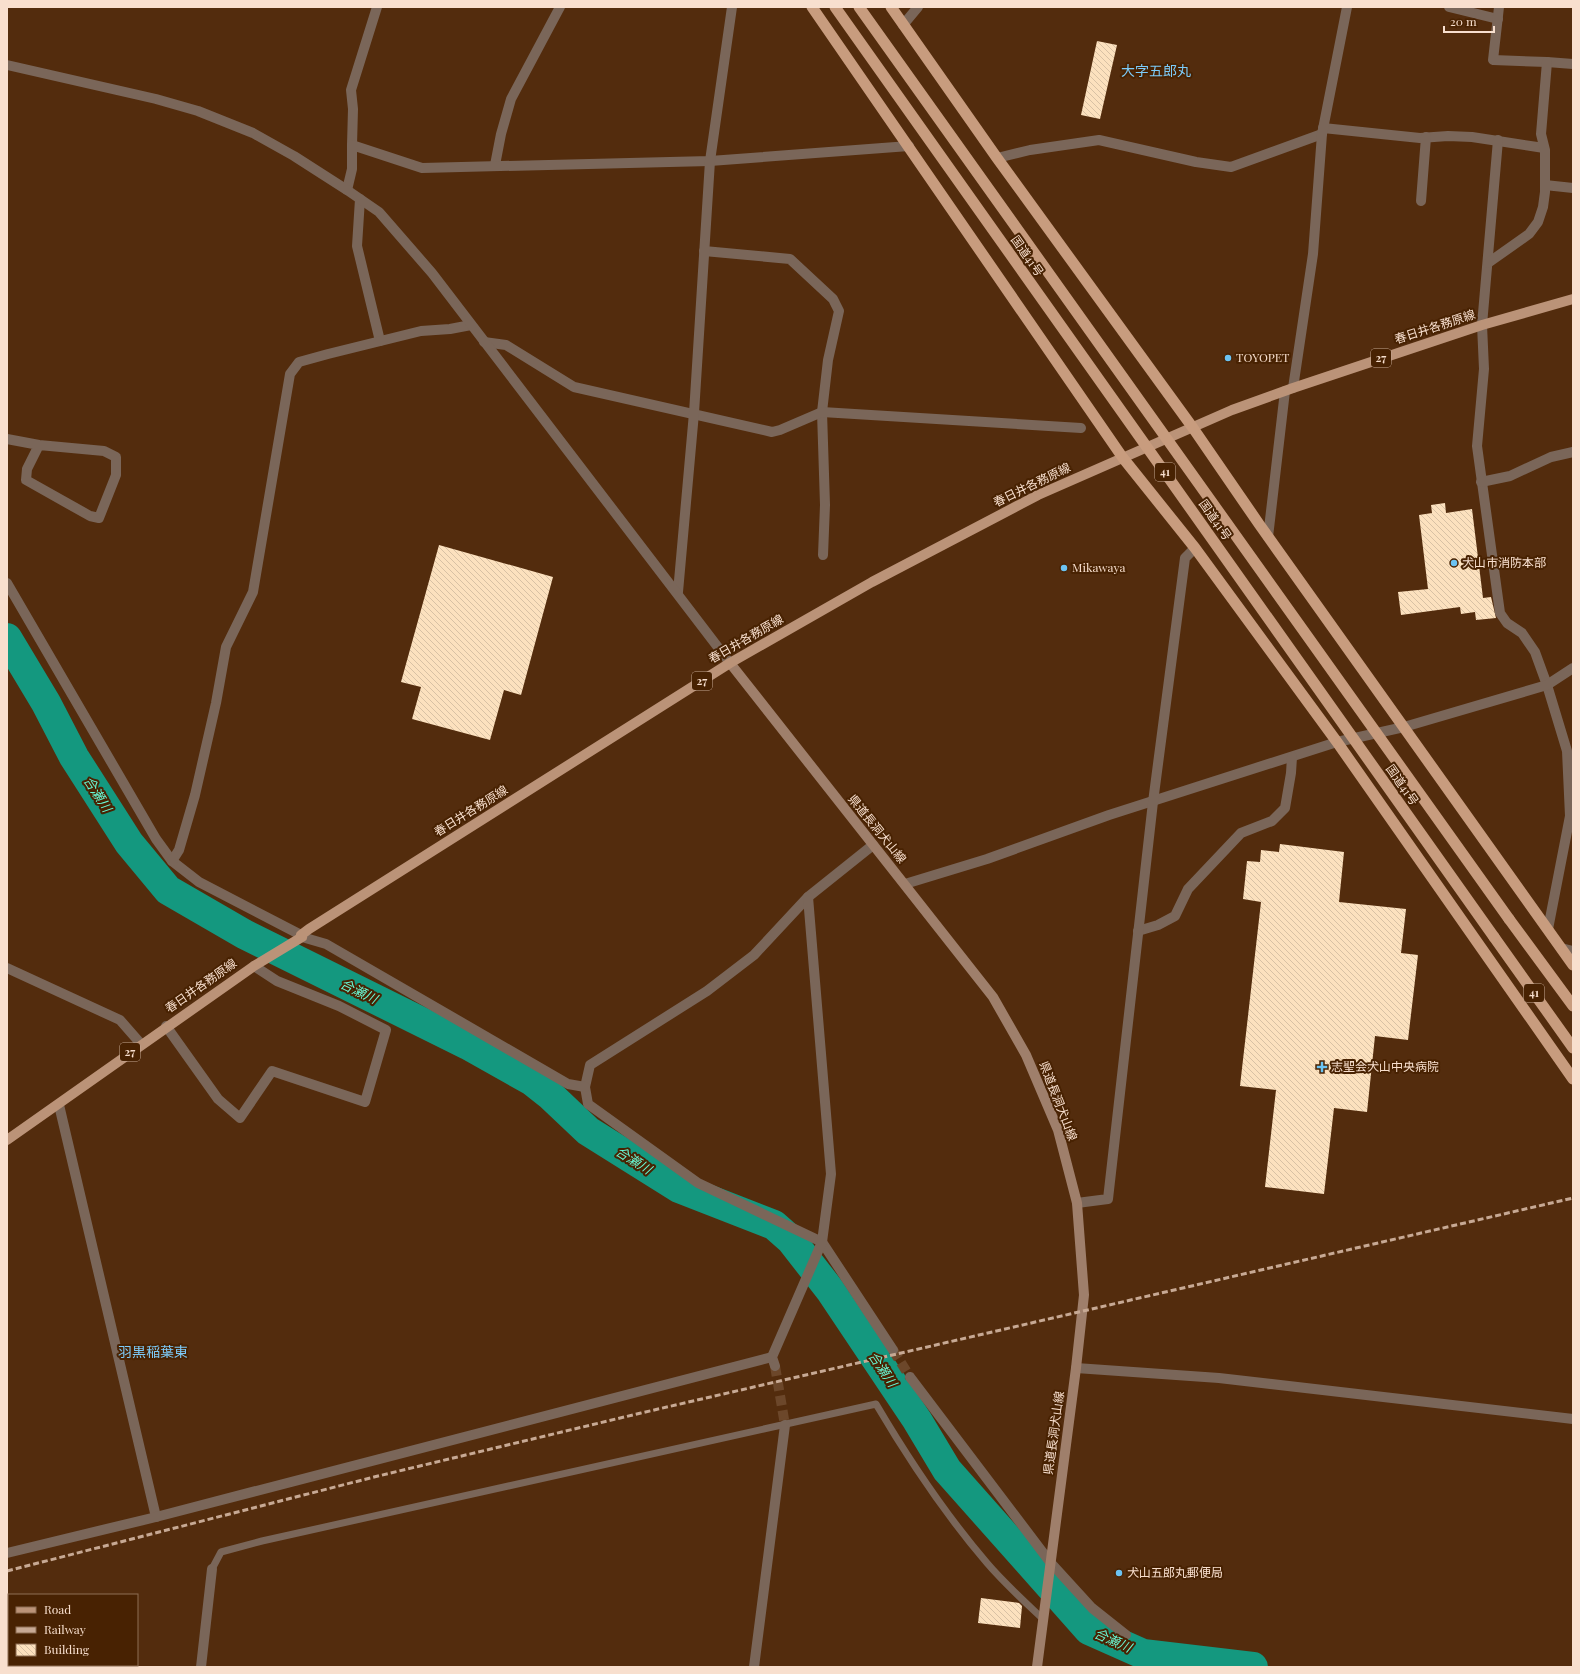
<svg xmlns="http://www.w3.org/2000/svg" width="1580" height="1674" font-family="'Playfair Display','Noto Sans JP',serif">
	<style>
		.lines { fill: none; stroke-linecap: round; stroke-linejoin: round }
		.river { stroke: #14987f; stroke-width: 30 }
		.building { fill: url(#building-back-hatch) }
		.minor-tunnel { stroke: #6c472a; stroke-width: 10; stroke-dasharray: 10 5; stroke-linecap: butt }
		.service { stroke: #7a6659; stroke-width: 7 }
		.minor { stroke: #7a6659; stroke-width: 10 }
		.tertiary { stroke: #7a6659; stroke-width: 10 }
		.secondary { stroke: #9f7f6b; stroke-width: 10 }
		.primary { stroke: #bb9378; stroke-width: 10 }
		.trunk { stroke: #c89c7e; stroke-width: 11 }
		.rail { stroke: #c7a994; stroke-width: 3; stroke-dasharray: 6 3; stroke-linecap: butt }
		.trunk-bridge { stroke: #c89c7e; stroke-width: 11 }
		.poi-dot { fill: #6cc3f2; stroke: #482202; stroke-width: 1.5 }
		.labels { text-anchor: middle; stroke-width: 4; stroke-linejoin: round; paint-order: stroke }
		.shield { fill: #482202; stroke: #c3a691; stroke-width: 1 }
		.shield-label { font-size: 11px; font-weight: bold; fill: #f8dfce }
		.street-label { font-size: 12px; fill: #f8dfce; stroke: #482202 }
		.poi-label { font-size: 12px; fill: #f8dfce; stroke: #482202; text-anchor: start }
		.water-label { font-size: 13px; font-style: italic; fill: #68fad7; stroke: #482202 }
		.quarter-label { font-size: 14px; fill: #7dcbf8; stroke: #482202 }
	</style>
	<defs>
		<pattern id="building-back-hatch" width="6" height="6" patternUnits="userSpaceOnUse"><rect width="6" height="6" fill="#fce1be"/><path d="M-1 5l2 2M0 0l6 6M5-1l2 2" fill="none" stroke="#d8c1a4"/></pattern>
	</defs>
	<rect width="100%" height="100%" fill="#532c0d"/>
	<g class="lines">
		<polyline class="river" points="7,638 46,703 74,757 129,843 168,890 244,934 468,1045 532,1081 551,1096 588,1131 679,1188 774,1225 791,1240 830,1290 917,1420 947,1470 1089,1630 1143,1654 1253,1667"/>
	</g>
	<g class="building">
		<polygon points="1097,41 1117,45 1100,119 1081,115"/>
		<polygon points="1445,503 1446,513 1472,509 1483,598 1491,597 1496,618 1476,620 1475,612 1461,614 1460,607 1401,615 1398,592 1428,589 1419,515 1432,513 1431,505"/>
		<polygon points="439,545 553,577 521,695 504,690 490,740 412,719 421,687 401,682"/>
		<polygon points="1280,844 1344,852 1339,902 1406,909 1401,953 1418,955 1408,1040 1375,1036 1367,1112 1334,1108 1324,1194 1265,1187 1276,1090 1240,1086 1261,902 1243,899 1247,861 1260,862 1261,850 1279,852"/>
		<polygon points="981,1598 1019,1603 1022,1606 1020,1628 978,1623"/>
	</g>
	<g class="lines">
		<g class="minor-tunnel">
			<polyline points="893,1350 910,1377"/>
			<polyline points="775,1366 785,1425"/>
		</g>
		<path class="service" d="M212 1569 221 1552 262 1541 876 1404C909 1460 945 1514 987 1563 1004 1583 1024 1601 1043 1619"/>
		<g class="minor">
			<polyline points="1449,7 1498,19"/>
			<polyline points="1499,7 1493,60 1547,62 1573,64"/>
			<polyline points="903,25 918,7"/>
			<polyline points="1323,128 1420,138 1448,136 1472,137 1544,148"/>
			<polyline points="1498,140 1482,325 1484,369 1477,446 1500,613 1507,623 1522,633 1535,652 1547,685 1567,751 1570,816 1548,929"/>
			<polyline points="352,145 353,109 351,90 377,7"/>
			<polyline points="997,158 1030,150 1099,140 1196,162 1231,167 1322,134"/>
			<polyline points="495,165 501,134 511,99 560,7"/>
			<polyline points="1545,185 1573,188"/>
			<polyline points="347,190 352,169 352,145 422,168 710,161 909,146"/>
			<polyline points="360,199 357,246 380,341"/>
			<polyline points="1421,201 1426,137"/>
			<polyline points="704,251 790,259 833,299 839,311 828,360 822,412 825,505 823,555"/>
			<polyline points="1488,263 1529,234 1538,222 1543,207 1545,192 1545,150 1541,134 1547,62"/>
			<polyline points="484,342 506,345 574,387 772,432 780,430 822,412 1081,428"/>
			<polyline points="1293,388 1313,254 1322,134 1347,7"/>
			<polyline points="7,439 39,445 104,451 116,457 116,475 99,518 90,516 26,480 27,469 39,445"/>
			<polyline points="1481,482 1510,476 1551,457 1573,452"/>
			<polyline points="1268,537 1285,391"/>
			<polyline points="7,583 156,839 172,861 199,882 301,935"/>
			<polyline points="678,592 694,413 710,161 732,7"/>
			<polyline points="873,845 808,897 754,955 707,991 590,1065 585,1087 588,1104 698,1183 822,1242 893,1350"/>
			<polyline points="172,861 179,850 195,795 216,703 226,647 253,592 290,374 299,362 328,354 421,331 450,329 471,325"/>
			<polyline points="905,884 987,859 1109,815 1337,742 1404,727 1547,685 1573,668"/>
			<polyline points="1138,931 1158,925 1175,916 1188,889 1241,833 1272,821 1285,808 1291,773 1292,757"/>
			<polyline points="302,937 326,944 568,1084 585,1087"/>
			<polyline points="1561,948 1573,951"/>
			<polyline points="7,968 120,1020 141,1044"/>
			<polyline points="166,1026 218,1099 240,1118 272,1071 365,1102 386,1030 339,1006 277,981 254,966"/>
			<polyline points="59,1105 156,1517"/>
			<polyline points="1077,1203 1108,1199 1153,802 1185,558 1195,548"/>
			<polyline points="775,1366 772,1357 822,1242 831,1174 808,897"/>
			<polyline points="1076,1368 1219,1378 1573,1419"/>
			<polyline points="910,1377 1050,1562 1092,1608 1126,1635"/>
			<polyline points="7,1553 156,1517 772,1357"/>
			<polyline points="201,1667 212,1569"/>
			<polyline points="754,1667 785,1425"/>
		</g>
		<polyline class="tertiary" points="7,65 156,99 198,111 253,133 294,156 347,190 379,212 432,273 730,663"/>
		<polyline class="secondary" points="730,663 993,997 1026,1055 1058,1130 1077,1203 1084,1295 1076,1368 1037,1667"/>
		<polyline class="primary" points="7,1140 254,966 302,937 301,935 309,929 730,663 872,582 1038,495 1232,410 1293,388 1482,325 1573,299"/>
		<g class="trunk">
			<polyline points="812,7 1123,458 1195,548 1337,742 1573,1079"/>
			<polyline points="891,7 997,158 1193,428 1259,524 1573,965"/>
			<polyline points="1509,919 1573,1006"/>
			<polyline points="1494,937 1573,1048"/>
		</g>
		<polyline class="rail" points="7,1571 374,1477 641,1413 1573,1198"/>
		<g class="trunk-bridge">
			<polyline points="835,7 1494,937"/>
			<polyline points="859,7 1509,919"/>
		</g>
	</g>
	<g class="poi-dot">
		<circle cx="1228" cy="358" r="4"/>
		<circle cx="1454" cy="563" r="4"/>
		<circle cx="1064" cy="568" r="4"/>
		<path d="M1320 1061h4v4h4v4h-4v4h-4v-4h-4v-4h4z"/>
		<circle cx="1119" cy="1573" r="4"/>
	</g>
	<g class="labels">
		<g class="shield">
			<rect x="1371" y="349" width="20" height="18" rx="3"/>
			<rect x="1155" y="463" width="20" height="18" rx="3"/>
			<rect x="692" y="672" width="20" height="18" rx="3"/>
			<rect x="1524" y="984" width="20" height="18" rx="3"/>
			<rect x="120" y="1043" width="20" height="18" rx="3"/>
		</g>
		<g class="shield-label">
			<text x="1381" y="362">27</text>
			<text x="1165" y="476">41</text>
			<text x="702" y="685">27</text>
			<text x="1534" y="997">41</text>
			<text x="130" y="1056">27</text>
		</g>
		<g class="street-label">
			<text transform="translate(1027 256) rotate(55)" y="4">国道41号</text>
			<text transform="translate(1435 327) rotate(-18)" y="4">春日井各務原線</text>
			<text transform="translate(1032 485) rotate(-26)" y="4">春日井各務原線</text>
			<text transform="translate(1215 520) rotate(55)" y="4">国道41号</text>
			<text transform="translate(746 639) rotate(-30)" y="4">春日井各務原線</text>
			<text transform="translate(1402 785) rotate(55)" y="4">国道41号</text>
			<text transform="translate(471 811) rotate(-32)" y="4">春日井各務原線</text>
			<text transform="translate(877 829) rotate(51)" y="4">県道長洞犬山線</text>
			<text transform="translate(201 986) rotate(-35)" y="4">春日井各務原線</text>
			<text transform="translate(1058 1101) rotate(69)" y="4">県道長洞犬山線</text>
			<text transform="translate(1054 1433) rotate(-82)" y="4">県道長洞犬山線</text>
		</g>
		<g class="poi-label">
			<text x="1236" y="362">TOYOPET</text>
			<text x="1462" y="567">犬山市消防本部</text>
			<text x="1072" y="572">Mikawaya</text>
			<text x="1331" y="1071">志聖会犬山中央病院</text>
			<text x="1127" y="1577">犬山五郎丸郵便局</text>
		</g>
		<g class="water-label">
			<text transform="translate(98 794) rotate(57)" y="5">合瀬川</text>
			<text transform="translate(359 991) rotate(26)" y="5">合瀬川</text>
			<text transform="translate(634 1160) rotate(32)" y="5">合瀬川</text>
			<text transform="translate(883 1369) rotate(56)" y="5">合瀬川</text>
			<text transform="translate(1113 1640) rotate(24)" y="5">合瀬川</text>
		</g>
		<g class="quarter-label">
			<text x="1156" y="76">大字五郎丸</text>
			<text x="153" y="1357">羽黒稲葉東</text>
		</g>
	</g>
	<rect width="1580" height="1674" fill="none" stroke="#f8dfce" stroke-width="16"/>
	<rect x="8" y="1594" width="130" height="72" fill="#482202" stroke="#8e6e54"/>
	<rect x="16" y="1607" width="20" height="6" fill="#bb9378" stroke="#8e6e54"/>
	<text x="44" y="1614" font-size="12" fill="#f8dfce">Road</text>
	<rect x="16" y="1627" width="20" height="6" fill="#c7a994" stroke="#8e6e54"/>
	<text x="44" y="1634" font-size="12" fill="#f8dfce">Railway</text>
	<rect x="16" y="1644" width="20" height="12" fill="url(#building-back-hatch)" stroke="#8e6e54"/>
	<text x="44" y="1654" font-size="12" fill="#f8dfce">Building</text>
	<path d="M1444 26v6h50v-6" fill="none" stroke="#f8dfce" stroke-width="2"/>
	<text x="1450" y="26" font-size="12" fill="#f8dfce" stroke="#482202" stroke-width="3" paint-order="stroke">20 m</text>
</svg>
